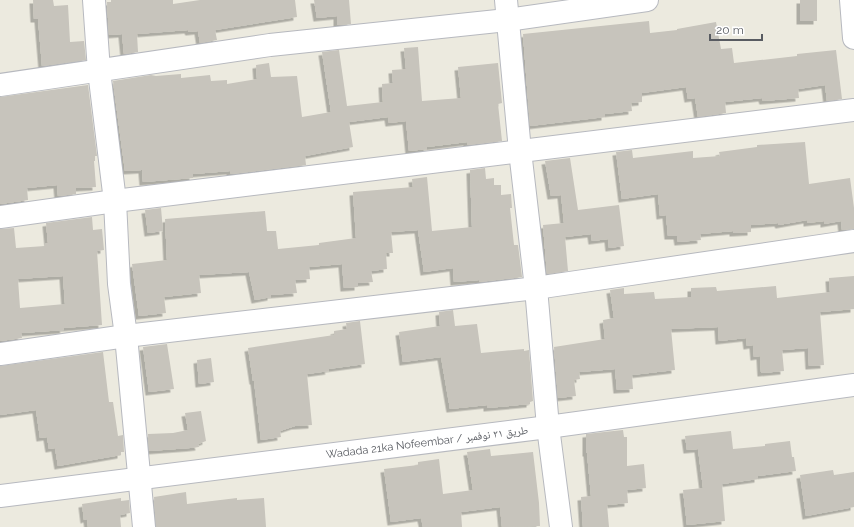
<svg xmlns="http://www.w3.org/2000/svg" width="854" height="527" font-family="Raleway,'Noto Naskh Arabic',sans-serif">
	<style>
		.building { fill: #c7c4bc; fill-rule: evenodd; filter: url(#shadow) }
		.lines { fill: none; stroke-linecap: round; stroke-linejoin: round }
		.minor-casing { stroke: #b7b9bf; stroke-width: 24 }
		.minor { stroke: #fff; stroke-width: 22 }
		.labels { text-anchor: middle; stroke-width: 4; stroke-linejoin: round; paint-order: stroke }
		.street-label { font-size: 11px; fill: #585b61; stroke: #fff }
	</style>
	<defs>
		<filter id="shadow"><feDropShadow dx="-3.5" dy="3.5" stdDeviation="0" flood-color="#0004"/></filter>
	</defs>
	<rect width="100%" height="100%" fill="#eceadf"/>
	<g class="building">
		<polygon points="33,0 53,0 54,6 68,5 70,42 84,41 86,60 42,66 38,19 34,19"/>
		<polygon points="111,0 173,0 173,4 200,0 295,0 297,17 215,30 217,40 200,43 198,31 189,32 188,30 137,34 138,52 124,54 122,34 109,35 107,2 111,2"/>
		<polygon points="314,0 349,0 351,24 337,25 337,16 317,18"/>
		<rect x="800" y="0" width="17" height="21"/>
		<polygon points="649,21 650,33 677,30 677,29 716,22 721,49 732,48 734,63 797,56 797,54 836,50 842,99 827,101 825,85 798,89 799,98 763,101 762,98 725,102 726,113 698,117 695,98 688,99 686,87 642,93 642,102 631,103 632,111 605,114 605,117 530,126 523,34"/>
		<polygon points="418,47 422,101 461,98 458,67 498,63 502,103 498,104 502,141 467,145 467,142 427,147 427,149 409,151 406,121 389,123 388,117 349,122 353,147 305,156 306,165 231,174 230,171 193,174 193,178 143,182 142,170 125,171 113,81 151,75 156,76 181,74 181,78 210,75 211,81 227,80 227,84 257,79 256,65 269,63 271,77 297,76 302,117 331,112 322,52 339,50 347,106 383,102 382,84 393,83 392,70 406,69 404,48"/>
		<polygon points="88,85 97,156 95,156 95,161 94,161 96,187 76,188 76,194 58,196 57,185 27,188 28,200 0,204 0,97"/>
		<polygon points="805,142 809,184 850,178 854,208 854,229 842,230 841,221 824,224 824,221 807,223 807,220 779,225 778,223 751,225 751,232 733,233 733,231 700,234 701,240 678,242 677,236 668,236 666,215 660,216 658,194 622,199 616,152 632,150 633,158 693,151 693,158 720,156 719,152 757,147 757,145"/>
		<polygon points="570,158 578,210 619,205 624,246 609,248 608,239 592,241 591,234 565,237 568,271 547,274 543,225 564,223 561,195 551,196 545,161"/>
		<polygon points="485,168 486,179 494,178 494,185 501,185 501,195 511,194 512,208 510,208 514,245 518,245 522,277 479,282 479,280 454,282 453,268 424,272 418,230 391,232 393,253 386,253 387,269 371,271 373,282 358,283 358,287 344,288 342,264 309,267 310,279 295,280 297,293 271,295 271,297 255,300 249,272 199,275 201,293 164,297 166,313 139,316 132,264 167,260 165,219 265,211 267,231 276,231 278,249 319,245 319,243 356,238 353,192 413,187 412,179 427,177 432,231 472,227 470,170"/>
		<polygon points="161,208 163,231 148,233 145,210"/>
		<path d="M92 217 93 230 102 229 104 250 97 251 102 325 63 328 64 330 21 333 22 338 0 341V229L14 228 16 248 45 246V244L48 243 46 223ZM63 276 65 304 20 308 18 279Z"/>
		<polygon points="854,276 854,309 820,312 824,365 809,366 808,348 782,350 784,371 761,373 760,356 754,357 753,345 747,346 746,338 719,341 718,327 671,329 675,370 632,375 633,389 617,390 615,369 579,372 580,379 574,380 576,396 558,398 554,347 605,339 603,320 614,318 610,290 624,288 624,294 654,292 655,299 691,297 691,288 716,287 717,291 776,286 777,298 830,292 829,278"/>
		<polygon points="453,310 455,326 477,324 481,353 524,349 524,351 529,350 533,401 530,402 530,404 487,408 487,405 450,409 441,357 403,362 399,332 440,326 439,312"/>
		<polygon points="360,321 365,364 328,369 329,371 307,374 312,425 295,426 280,431 281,437 261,440 254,381 253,381 248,348 334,335 334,331 347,329 346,323"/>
		<polygon points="167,344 174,389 149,392 143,347"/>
		<polygon points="103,352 109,402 113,402 118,436 123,435 124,452 121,452 121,455 58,466 55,448 49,449 47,437 40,438 36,410 0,415 0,366"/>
		<polygon points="211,358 214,382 199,384 197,360"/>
		<polygon points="201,411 206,441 198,444 199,447 190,448 149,451 148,434 173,433 188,430 185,413"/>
		<polygon points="623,430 624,437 627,437 627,466 644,464 646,488 627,490 628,503 607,505 609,527 583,527 581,497 591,496 587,453 586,453 586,434"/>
		<polygon points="731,431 733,449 765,446 765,444 790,441 792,457 794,457 796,471 758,476 758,479 722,484 725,521 687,525 683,490 703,488 698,449 687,450 685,436"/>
		<polygon points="490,449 491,456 533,452 539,503 540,526 502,527 500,507 461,512 462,527 423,527 421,518 391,522 384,469 418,465 418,462 439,459 443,494 473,490 467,452"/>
		<polygon points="833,470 834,475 854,472 854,507 806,516 800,475"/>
		<polygon points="186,492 187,504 237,498 237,500 264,498 266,527 156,527 154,497"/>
		<polygon points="121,498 121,501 129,500 130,513 120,515 121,527 88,527 87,519 84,520 82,504"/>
	</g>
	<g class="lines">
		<g class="minor-casing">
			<g id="minor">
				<polyline points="94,0 99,71 115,201 119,284 126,336 144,527"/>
				<polyline points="506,0 520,151 536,288 548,427 561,527"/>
				<polyline points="851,0 854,38"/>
				<polyline points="0,85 270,45 507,20 647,0"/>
				<polyline points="0,217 115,201 854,110"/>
				<polyline points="0,354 126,336 536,288 854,241"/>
				<polyline points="0,496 548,427 854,385"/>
			</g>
		</g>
		<use href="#minor" class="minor"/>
	</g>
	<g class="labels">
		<g class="street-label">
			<text transform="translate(427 442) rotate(-7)" y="4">Wadada 21ka Nofeembar / طريق ٢١ نوفمبر</text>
		</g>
	</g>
	<path d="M710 34v6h52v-6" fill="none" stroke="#585b61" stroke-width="2"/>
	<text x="716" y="34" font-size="12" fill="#585b61" stroke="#ffffff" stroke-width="3" paint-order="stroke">20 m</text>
</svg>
